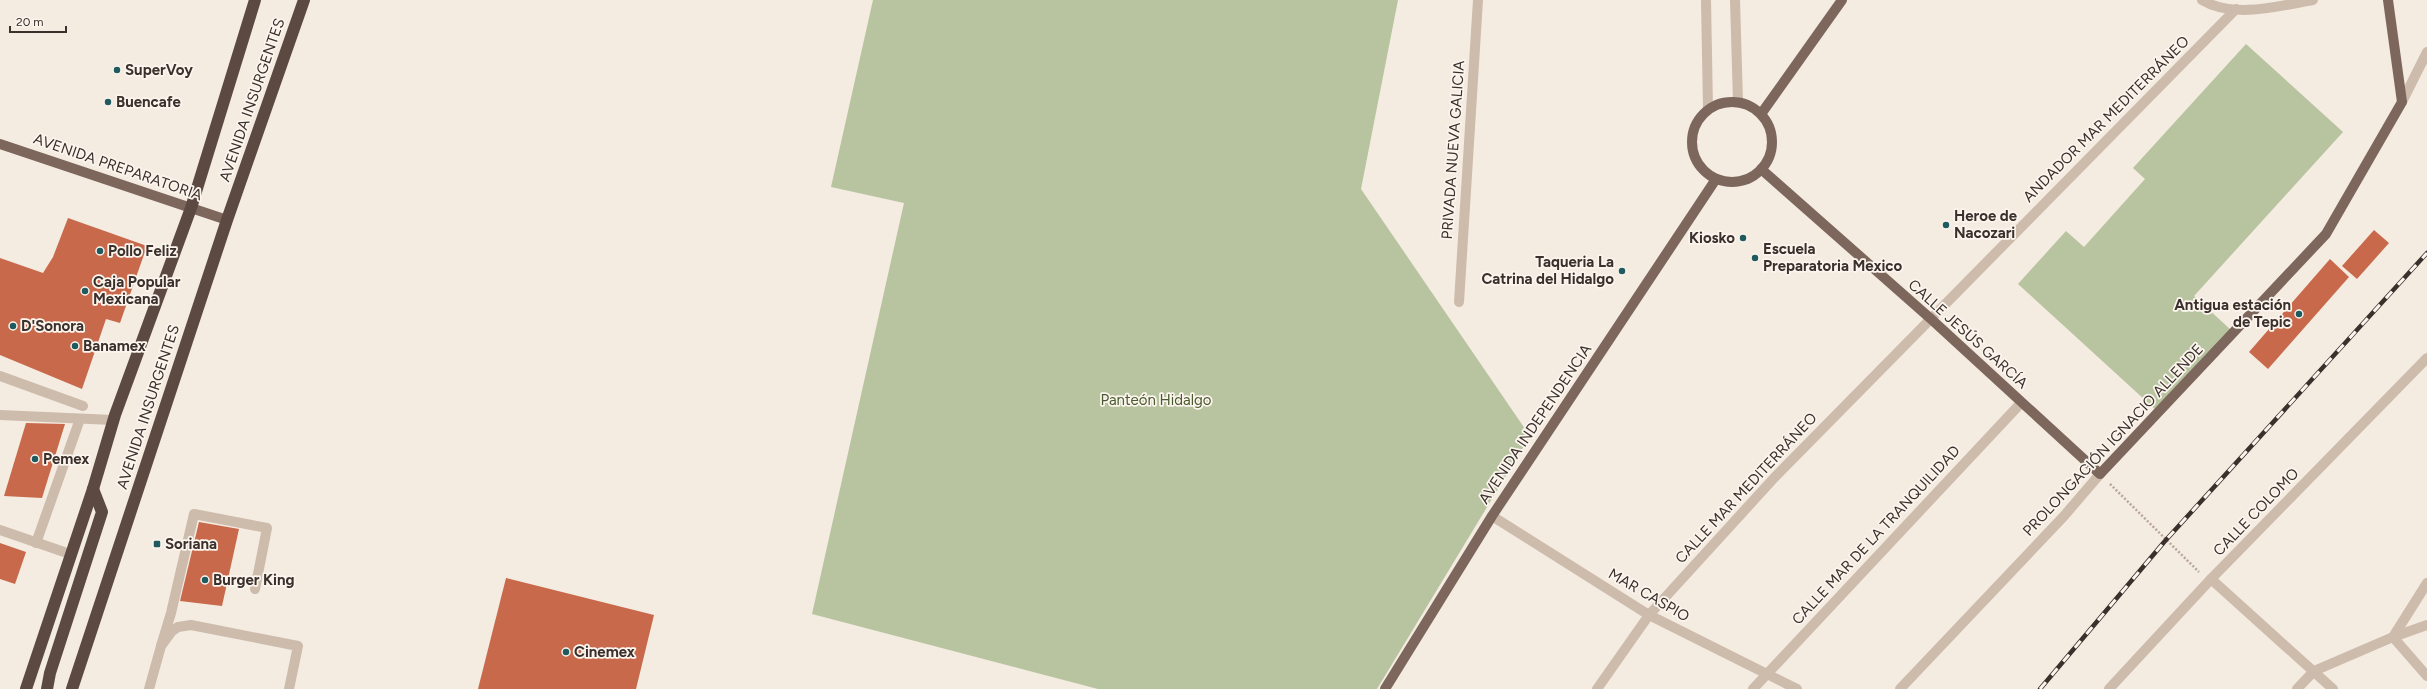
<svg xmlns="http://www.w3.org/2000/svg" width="2427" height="689" font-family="Figtree,sans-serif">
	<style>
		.green { fill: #b8c4a0 }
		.building { fill: #c8694b }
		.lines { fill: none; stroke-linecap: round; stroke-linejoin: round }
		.path { stroke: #b9a596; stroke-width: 2.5; stroke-dasharray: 2 2; stroke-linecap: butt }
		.minor { stroke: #cdbbac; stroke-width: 10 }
		.major { stroke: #7d675c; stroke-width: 10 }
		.highway { stroke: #5c4a42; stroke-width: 12 }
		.rail-casing { stroke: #3b302b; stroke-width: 4.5 }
		.rail { stroke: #fbf5ee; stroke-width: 3; stroke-dasharray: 9; stroke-linecap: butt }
		.poi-dot { fill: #1f5a5e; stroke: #fbf5ee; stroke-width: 1.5 }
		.labels { text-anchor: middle; stroke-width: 3.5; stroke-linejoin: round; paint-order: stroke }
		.poi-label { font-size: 15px; font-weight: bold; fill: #3b302b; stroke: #fbf5ee; text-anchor: start }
		.street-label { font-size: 15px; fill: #3b302b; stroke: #fbf5ee }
		.park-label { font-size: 15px; fill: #4a5a2e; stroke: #fbf5ee }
	</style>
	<rect width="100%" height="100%" fill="#f4ebe1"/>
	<g class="green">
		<polygon points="873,0 1398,0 1361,189 1530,436 1377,689 1098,689 812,614 904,203 831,187"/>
		<polygon points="2246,44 2343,132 2194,296 2231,330 2157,411 2018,284 2066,231 2084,247 2145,179 2133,168"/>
	</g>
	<g class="building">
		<polygon points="68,218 147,246 120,323 106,319 82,389 0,355 0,258 43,273 53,257"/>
		<polygon points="2374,230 2389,243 2357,279 2342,266"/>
		<polygon points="2330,259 2349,277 2268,369 2249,352"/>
		<polygon points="26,423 65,424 42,498 4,496"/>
		<polygon points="199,522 239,529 222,606 180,601"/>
		<polygon points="0,543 26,552 15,584 0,579"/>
		<polygon points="506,578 654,615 636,689 478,689"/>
	</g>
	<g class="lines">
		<polyline class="path" points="2110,484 2199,572"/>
		<g class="minor">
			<polyline points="1706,0 1708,109"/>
			<polyline points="1735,0 1738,102"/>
			<path d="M2202 0C2233 19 2279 6 2313 0"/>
			<polyline points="2402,102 2427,52"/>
			<polyline points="1459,302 1478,0"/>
			<polyline points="0,376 83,406"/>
			<polyline points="0,415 113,420"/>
			<polyline points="1492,516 1649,615 1797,689"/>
			<polyline points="0,530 70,554"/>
			<polyline points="36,543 80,419"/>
			<polyline points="2211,579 2333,689"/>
			<polyline points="2393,637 2427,583"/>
			<polyline points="2393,637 2427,676"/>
			<polyline points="161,646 171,613 194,514 267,528 255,589"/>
			<polyline points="149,689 161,646 172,631 178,627 191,625 298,646 289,689"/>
			<polyline points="1597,689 1649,615 1774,478 2236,9"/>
			<polyline points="1753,689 2021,403"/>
			<polyline points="1900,689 2064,516 2100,474"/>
			<polyline points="2109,689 2211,579 2427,358"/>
			<polyline points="2297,689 2314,671 2393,637 2427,625"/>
		</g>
		<g class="major">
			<circle cx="1732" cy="142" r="40"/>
			<polyline points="1761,114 1842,0"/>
			<polyline points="0,144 227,220"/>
			<polyline points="1761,169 1931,319 2100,474 2326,234 2402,102 2388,0"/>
			<polyline points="1385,689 1492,516 1716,179"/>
		</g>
		<g class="highway">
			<polyline points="26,689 93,489 115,415 191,208 255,0"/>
			<polyline points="47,689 50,673 102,512 93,489"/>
			<polyline points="72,689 227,220 304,0"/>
		</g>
		<g class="rail-casing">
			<polyline id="rail" points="2040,689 2165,541 2427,253"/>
		</g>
		<use href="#rail" class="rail"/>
	</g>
	<g class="poi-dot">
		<circle cx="117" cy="70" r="4"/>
		<circle cx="108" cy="102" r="4"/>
		<circle cx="1946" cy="225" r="4"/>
		<circle cx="1743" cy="238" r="4"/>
		<circle cx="100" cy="251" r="4"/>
		<circle cx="1755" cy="258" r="4"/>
		<circle cx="1622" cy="271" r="4"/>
		<circle cx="85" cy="291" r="4"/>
		<circle cx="2299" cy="314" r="4"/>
		<circle cx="13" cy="326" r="4"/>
		<circle cx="75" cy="346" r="4"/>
		<circle cx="35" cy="459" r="4"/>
		<rect x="153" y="540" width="8" height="8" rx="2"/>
		<circle cx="205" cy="580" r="4"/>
		<circle cx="566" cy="652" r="4"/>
	</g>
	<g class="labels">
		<g class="poi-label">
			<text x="125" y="75">SuperVoy</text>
			<text x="116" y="107">Buencafe</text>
			<text x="1954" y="221">Heroe de<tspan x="1954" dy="17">Nacozari</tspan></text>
			<text x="1735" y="243" text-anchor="end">Kiosko</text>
			<text x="1763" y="254">Escuela<tspan x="1763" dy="17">Preparatoria Mexico</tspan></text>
			<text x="108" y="256">Pollo Feliz</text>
			<text x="1614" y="267" text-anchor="end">Taqueria La<tspan x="1614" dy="17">Catrina del Hidalgo</tspan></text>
			<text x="93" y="287">Caja Popular<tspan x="93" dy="17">Mexicana</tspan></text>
			<text x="2291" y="310" text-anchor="end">Antigua estación<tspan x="2291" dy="17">de Tepic</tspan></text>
			<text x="21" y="331">D'Sonora</text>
			<text x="83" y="351">Banamex</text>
			<text x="43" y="464">Pemex</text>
			<text x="165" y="549">Soriana</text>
			<text x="213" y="585">Burger King</text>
			<text x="574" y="657">Cinemex</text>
		</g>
		<g class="street-label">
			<text transform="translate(252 100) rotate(-71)" y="5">AVENIDA INSURGENTES</text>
			<text transform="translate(2106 119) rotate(-45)" y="5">ANDADOR MAR MEDITERRÁNEO</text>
			<text transform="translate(1453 150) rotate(-86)" y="5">PRIVADA NUEVA GALICIA</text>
			<text transform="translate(118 167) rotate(19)" y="5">AVENIDA PREPARATORIA</text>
			<text transform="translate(1968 334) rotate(42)" y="5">CALLE JESÚS GARCÍA</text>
			<text transform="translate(148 407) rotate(-72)" y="5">AVENIDA INSURGENTES</text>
			<text transform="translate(1535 424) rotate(-56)" y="5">AVENIDA INDEPENDENCIA</text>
			<text transform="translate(2113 440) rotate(-47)" y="5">PROLONGACIÓN IGNACIO ALLENDE</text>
			<text transform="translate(1746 488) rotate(-47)" y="5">CALLE MAR MEDITERRÁNEO</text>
			<text transform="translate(2256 512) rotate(-46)" y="5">CALLE COLOMO</text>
			<text transform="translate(1876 535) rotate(-47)" y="5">CALLE MAR DE LA TRANQUILIDAD</text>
			<text transform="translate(1649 595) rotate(30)" y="5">MAR CASPIO</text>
		</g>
		<g class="park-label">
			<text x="1156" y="405">Panteón Hidalgo</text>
		</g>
	</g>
	<path d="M10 26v6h56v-6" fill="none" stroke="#3b302b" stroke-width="2"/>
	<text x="16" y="26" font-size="12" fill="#3b302b" stroke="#fbf5ee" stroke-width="3" paint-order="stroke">20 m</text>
</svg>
